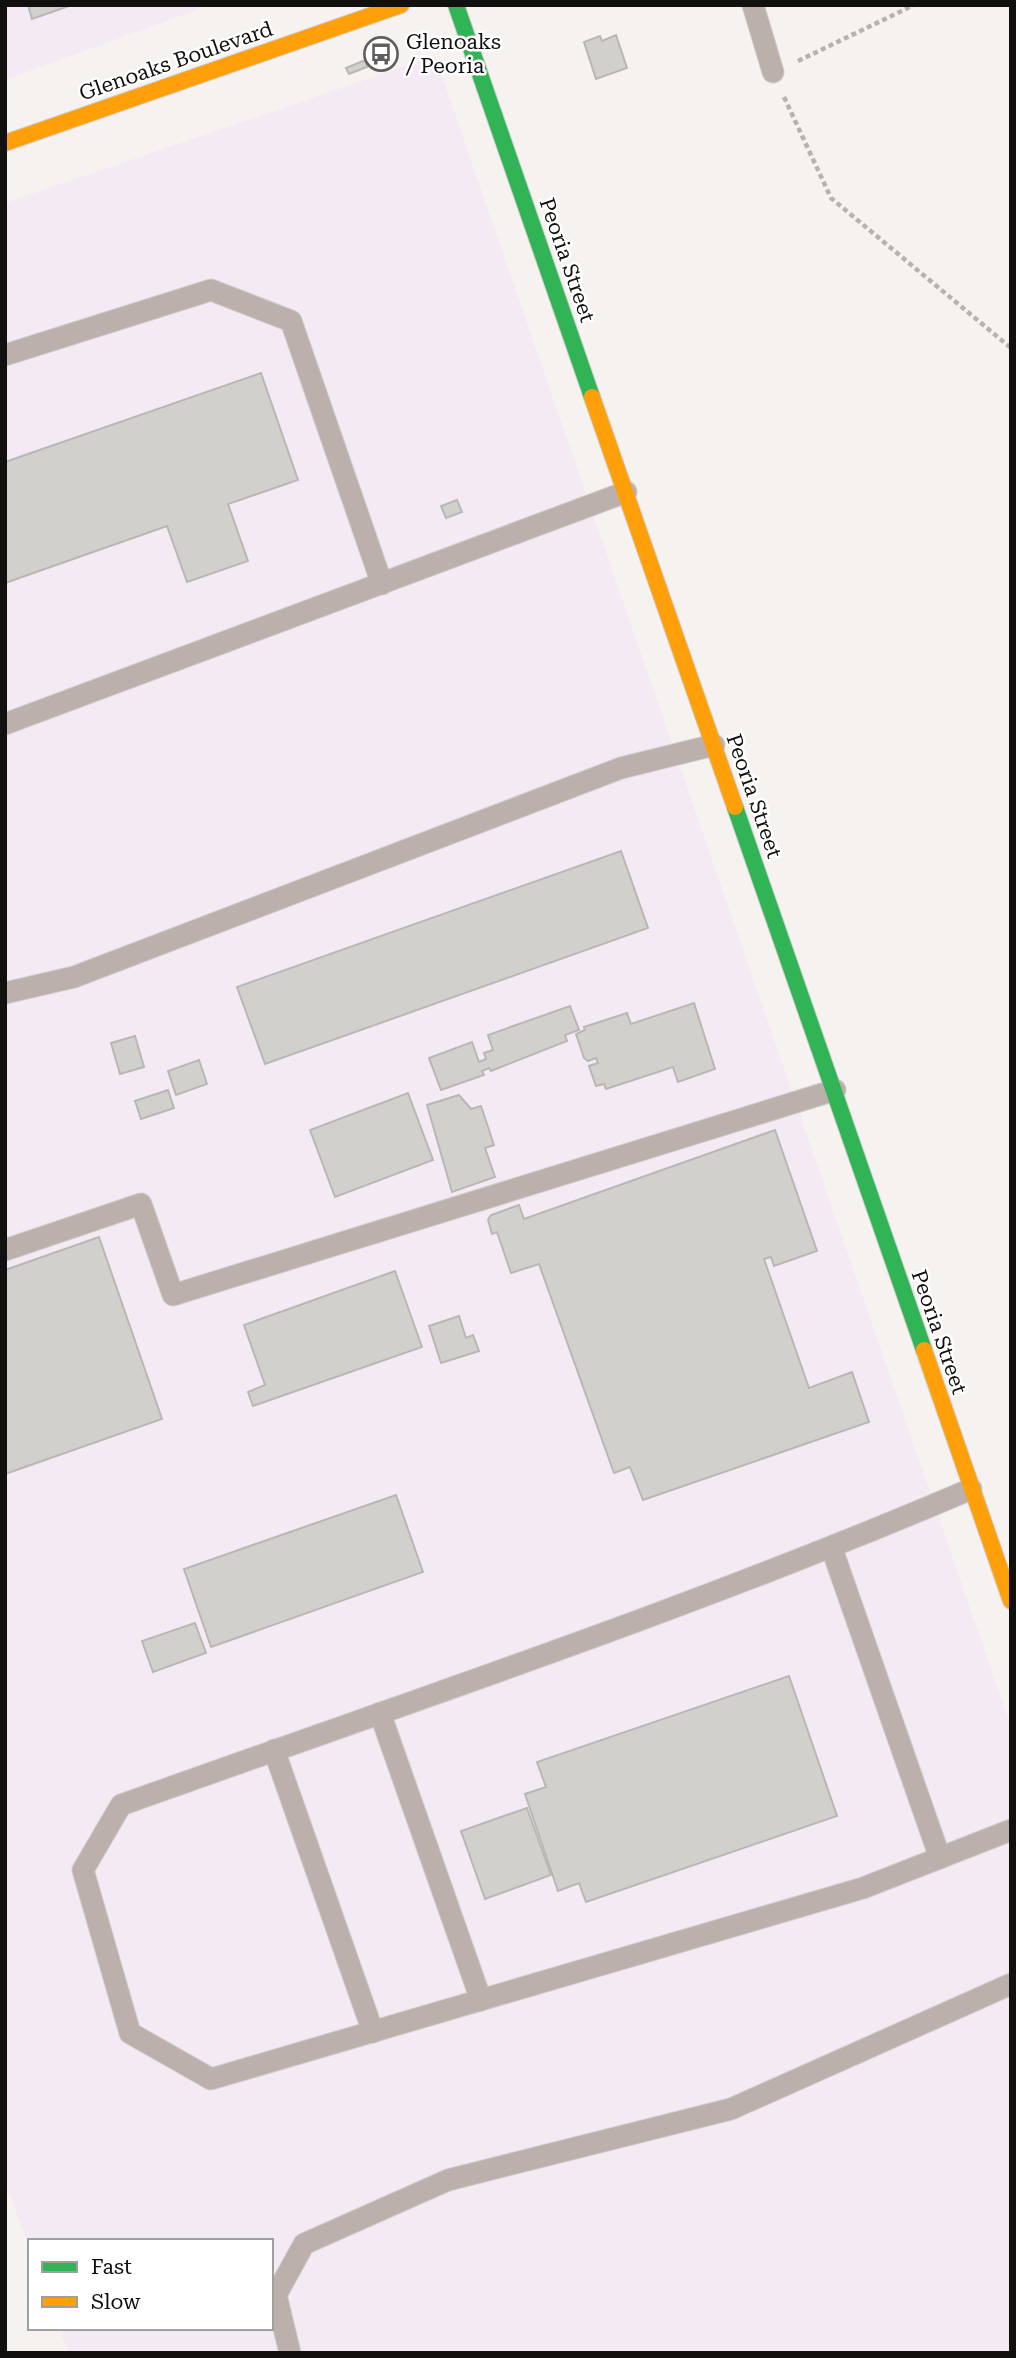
<svg xmlns="http://www.w3.org/2000/svg" width="1016" height="2358" font-family="'Roboto Serif',serif">
	<style>
		.industrial { fill: #f4eaf3 }
		.building { fill: #d2d0cd; stroke: #b9b7b4; stroke-width: 2 }
		.lines { fill: none; stroke-linecap: round; stroke-linejoin: round }
		.lane-casing { stroke: #d0cecc; stroke-width: 23 }
		.fast-casing { stroke: #d0cecc; stroke-width: 18 }
		.slow-casing { stroke: #d0cecc; stroke-width: 18 }
		.path { stroke: #b9b1ae; stroke-width: 4.5; stroke-dasharray: 5 3.5; stroke-linecap: butt }
		.lane { stroke: #bcb0ad; stroke-width: 21 }
		.fast { stroke: #30b455; stroke-width: 16 }
		.slow { stroke: #ff9f0a; stroke-width: 16 }
		.labels { text-anchor: middle; stroke-width: 5; stroke-linejoin: round; paint-order: stroke }
		.poi-label { font-size: 21px; fill: #12100e; stroke: #fff; text-anchor: start }
		.street-label { font-size: 21px; fill: #12100e; stroke: #fff }
	</style>
	<rect width="100%" height="100%" fill="#f5f2ef"/>
	<g class="industrial">
		<polygon points="5,5 210,5 5,80"/>
		<polygon points="435,56 1011,1727 1011,2353 68,2353 59,2328 271,2328 271,2241 30,2241 30,2249 5,2182 5,203"/>
	</g>
	<g class="building">
		<polygon points="28,5 72,5 32,19"/>
		<polygon points="616,35 627,68 596,79 584,42 600,36 602,41"/>
		<polygon points="365,60 367,67 349,74 346,68"/>
		<polygon points="261,373 298,480 228,504 248,561 187,582 167,526 5,583 5,462"/>
		<polygon points="457,500 462,512 446,518 441,506"/>
		<polygon points="621,851 648,928 265,1064 237,987"/>
		<polygon points="694,1003 715,1069 678,1082 673,1067 606,1089 604,1084 596,1086 589,1066 598,1063 596,1058 588,1061 584,1058 576,1034 585,1030 584,1027 627,1013 631,1024"/>
		<polygon points="570,1006 579,1030 565,1035 567,1041 491,1071 489,1068 482,1071 484,1075 441,1090 429,1058 472,1042 479,1062 486,1059 484,1053 493,1050 488,1035"/>
		<polygon points="135,1036 144,1067 120,1074 111,1043"/>
		<polygon points="199,1060 207,1084 176,1095 168,1071"/>
		<polygon points="168,1090 174,1108 141,1119 135,1101"/>
		<polygon points="408,1093 433,1160 335,1197 310,1130"/>
		<polygon points="459,1095 471,1109 481,1106 494,1145 485,1148 495,1177 452,1192 427,1105"/>
		<polygon points="775,1130 817,1251 774,1266 771,1257 764,1259 809,1388 852,1372 869,1422 643,1500 630,1467 614,1473 539,1264 511,1273 497,1232 492,1234 488,1220 491,1215 519,1205 524,1219"/>
		<polygon points="99,1237 162,1419 5,1474 5,1270"/>
		<polygon points="395,1271 422,1347 253,1406 248,1392 265,1385 244,1325"/>
		<polygon points="459,1316 466,1338 473,1335 479,1351 441,1363 429,1326"/>
		<polygon points="396,1495 423,1572 211,1647 184,1569"/>
		<polygon points="195,1623 206,1653 153,1672 142,1641"/>
		<polygon points="789,1676 837,1816 586,1902 579,1883 558,1891 525,1794 546,1787 537,1762"/>
		<polygon points="527,1808 551,1875 485,1899 461,1831"/>
	</g>
	<g class="lines">
		<g class="lane-casing">
			<g id="lane">
				<polyline points="753,5 773,72"/>
				<polyline points="5,355 211,290 291,321 382,584"/>
				<polyline points="5,724 626,492"/>
				<polyline points="5,993 74,977 621,768 714,745"/>
				<polyline points="5,1250 141,1204 173,1295 835,1090"/>
				<path d="M971 1489C693 1608 406 1703 121 1805L83 1870 130 2033 211 2079 863 1888 1011 1830"/>
				<polyline points="832,1549 940,1858"/>
				<polyline points="380,1713 481,2000"/>
				<polyline points="274,1750 373,2032"/>
				<polyline points="290,2353 276,2295 304,2244 448,2180 731,2109 1011,1984"/>
			</g>
		</g>
		<g class="fast-casing">
			<g id="fast">
				<polyline points="456,5 592,397"/>
				<polyline points="735,807 924,1350"/>
			</g>
		</g>
		<g class="slow-casing">
			<g id="slow">
				<polyline points="5,143 401,5"/>
				<polyline points="592,397 735,807"/>
				<polyline points="924,1350 1011,1601"/>
			</g>
		</g>
		<g class="path">
			<polyline points="798,61 914,5"/>
			<polyline points="784,97 831,198 1011,348"/>
		</g>
		<use href="#lane" class="lane"/>
		<use href="#fast" class="fast"/>
		<use href="#slow" class="slow"/>
	</g>
	<defs>
		<g id="bus-ring" transform="scale(1.75)"><circle r="9.5" fill="#fff" stroke="#615f5d" stroke-width="1.5"/><path d="M-5-6H5V4H4V6H2V4H-2V6H-4V4H-5ZM-3.5-4V0h7V-4ZM-3.5 1.2v1.5H-2V1.2ZM2 1.2v1.5H3.5V1.2Z" fill="#615f5d"/></g>
	</defs>
	<g fill-rule="evenodd">
		<use href="#bus-ring" x="381" y="54"/>
	</g>
	<g class="labels">
		<g class="poi-label">
			<text x="406" y="49">Glenoaks<tspan x="406" dy="24">/ Peoria</tspan></text>
		</g>
		<g class="street-label">
			<text transform="translate(176 61) rotate(-19)" y="7">Glenoaks Boulevard</text>
			<text transform="translate(567 260) rotate(71)" y="7">Peoria Street</text>
			<text transform="translate(754 796) rotate(71)" y="7">Peoria Street</text>
			<text transform="translate(939 1332) rotate(71)" y="7">Peoria Street</text>
		</g>
	</g>
	<rect width="1016" height="2358" fill="none" stroke="#12100e" stroke-width="14"/>
	<rect x="28" y="2239" width="245" height="91" fill="#ffffff" stroke="#a09f9f" stroke-width="2"/>
	<rect x="42" y="2262" width="35" height="10" fill="#30b455" stroke="#a09f9f" stroke-width="2"/>
	<text x="91" y="2274" font-size="21" fill="#12100e">Fast</text>
	<rect x="42" y="2297" width="35" height="10" fill="#ff9f0a" stroke="#a09f9f" stroke-width="2"/>
	<text x="91" y="2309" font-size="21" fill="#12100e">Slow</text>
</svg>
